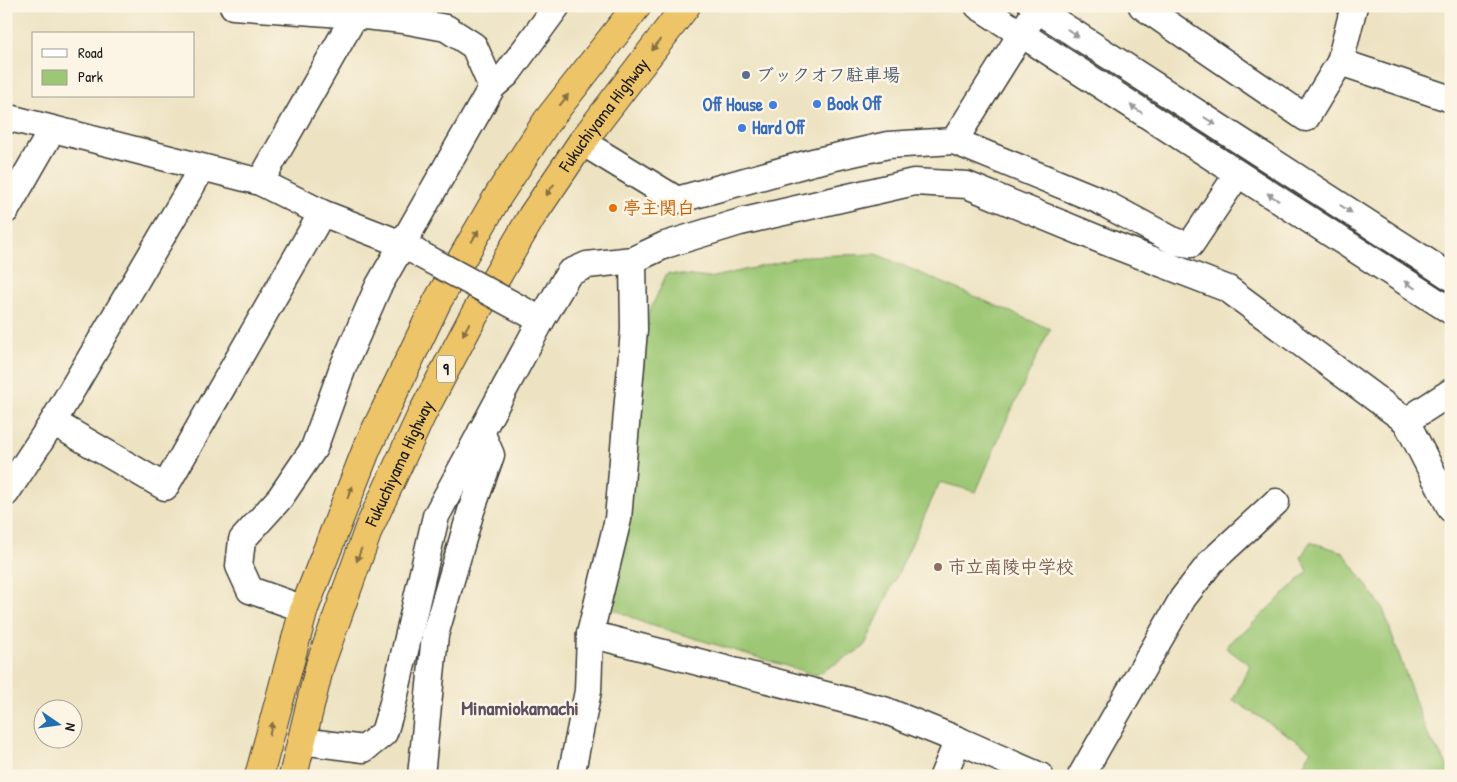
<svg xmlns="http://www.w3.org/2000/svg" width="1457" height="782" font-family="'Patrick Hand','Klee One',sans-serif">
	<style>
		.green { fill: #9dc774; stroke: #5c7248 }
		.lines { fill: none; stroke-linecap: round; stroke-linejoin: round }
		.minor-casing { stroke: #3b3a35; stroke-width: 29 }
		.highway-casing { stroke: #3b3a35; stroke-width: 30 }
		.minor { stroke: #fff; stroke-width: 26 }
		.highway { stroke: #eec469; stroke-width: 28 }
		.minor-bridge-casing { stroke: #3b3a35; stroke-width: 29; stroke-linecap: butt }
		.minor-bridge { stroke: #fff; stroke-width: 26 }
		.oneway { fill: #999 }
		.oneway2 { fill: #857042 }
		.service-dot { fill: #5c6f8a; stroke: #fcf5e5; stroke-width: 2 }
		.shop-dot { fill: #3f7fe0; stroke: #fcf5e5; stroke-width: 2 }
		.food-dot { fill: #e8710a; stroke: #fcf5e5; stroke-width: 2 }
		.education-dot { fill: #8d6e63; stroke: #fcf5e5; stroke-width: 2 }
		.labels { text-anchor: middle; stroke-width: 5; stroke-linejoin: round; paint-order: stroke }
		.shield { fill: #fcf5e5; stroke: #5f5d58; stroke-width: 1 }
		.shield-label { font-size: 16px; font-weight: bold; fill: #1c1c1c }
		.service-label { font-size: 18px; font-weight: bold; fill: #4e5e75; stroke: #fcf5e5; text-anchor: start }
		.shop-label { font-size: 18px; font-weight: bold; fill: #366cbe; stroke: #fcf5e5; text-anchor: start }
		.street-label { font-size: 18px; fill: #1c1c1c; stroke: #fcf5e5 }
		.food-label { font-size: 18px; font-weight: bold; fill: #c56008; stroke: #fcf5e5; text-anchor: start }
		.education-label { font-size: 18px; font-weight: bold; fill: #785e54; stroke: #fcf5e5; text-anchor: start }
		.quarter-label { font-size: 20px; font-weight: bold; fill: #5f5062; stroke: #fcf5e5 }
	</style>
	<rect width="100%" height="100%" fill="#fcf5e5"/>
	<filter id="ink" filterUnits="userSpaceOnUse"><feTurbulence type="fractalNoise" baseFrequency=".02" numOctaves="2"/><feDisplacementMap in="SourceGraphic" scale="10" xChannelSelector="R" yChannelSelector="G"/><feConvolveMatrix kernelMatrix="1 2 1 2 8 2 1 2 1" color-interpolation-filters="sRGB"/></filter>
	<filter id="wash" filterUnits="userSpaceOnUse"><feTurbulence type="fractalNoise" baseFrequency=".0096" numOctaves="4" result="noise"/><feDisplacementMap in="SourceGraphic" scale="20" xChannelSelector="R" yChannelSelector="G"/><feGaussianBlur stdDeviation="1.12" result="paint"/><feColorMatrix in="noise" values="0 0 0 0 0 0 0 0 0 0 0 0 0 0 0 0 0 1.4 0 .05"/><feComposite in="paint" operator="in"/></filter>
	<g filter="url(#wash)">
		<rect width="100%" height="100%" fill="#ede3c3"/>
		<g class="green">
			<polygon points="876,254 1050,329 1004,426 976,492 940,482 864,647 816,675 644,623 607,606 629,505 648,315 667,273 709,278 807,256"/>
			<polygon points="1310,542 1343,552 1383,609 1426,732 1451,771 1451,776 1298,776 1311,750 1233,700 1250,665 1226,648 1234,638 1247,629 1308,571 1301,557"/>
		</g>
	</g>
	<g filter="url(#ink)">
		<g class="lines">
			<g class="minor-casing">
				<g id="minor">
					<polyline points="233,6 355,15 403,20 446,28 474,46 492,87"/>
					<polyline points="978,6 1451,311"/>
					<polyline points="1032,6 1451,277"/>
					<polyline points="1142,6 1306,118 1340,62 1354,6"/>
					<polyline points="1340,62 1451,99"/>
					<polyline points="6,117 260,182 322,213 402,244 416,252"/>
					<polyline points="954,141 1098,200 1176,242 1191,244 1237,175"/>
					<polyline points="582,142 677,200 813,162 888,145 954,141 1037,9"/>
					<polyline points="260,182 355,15"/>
					<polyline points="6,210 52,130"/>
					<polyline points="541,321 569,273 587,265 633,260 665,245 740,222 914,182 967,185 1106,242 1228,289 1406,421 1451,509"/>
					<polyline points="1406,421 1451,392"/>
					<polyline points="53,422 165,487 322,213"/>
					<polyline points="6,493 53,422 202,168"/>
					<polyline points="304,609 250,590 239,566 242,540 280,498 314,448 343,367 378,287 492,87 507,74 557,6"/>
					<polyline points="590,634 884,710 958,740 1040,776"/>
					<polyline points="301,741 364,749 384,733 393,703 436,516 541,321 530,314"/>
					<polyline points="421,776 435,635 471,511 491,455 481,432"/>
					<polyline points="571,776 588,691 590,634 618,519 634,330 633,260"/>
					<polyline points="943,776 958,740"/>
					<polyline points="1081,776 1183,598 1211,562 1276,502"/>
				</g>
			</g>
			<g class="highway-casing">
				<g id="highway">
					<polyline points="259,776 304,609 367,448 437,302 498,196 547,121 637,6"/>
					<path id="s1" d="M293 776 320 665 369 528 422 414 471 321 532 216 582 142 686 6"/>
				</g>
			</g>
			<use href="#minor" class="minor"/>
			<use href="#highway" class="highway"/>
			<g class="minor-bridge-casing">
				<polyline id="minor-bridge" points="421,255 530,314"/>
			</g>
			<use href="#minor-bridge" class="minor-bridge"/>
		</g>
		<defs><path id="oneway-solid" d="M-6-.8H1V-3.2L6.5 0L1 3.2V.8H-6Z" transform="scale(1.25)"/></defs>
		<g class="oneway">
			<use href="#oneway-solid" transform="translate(1073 33) rotate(33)"/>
			<use href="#oneway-solid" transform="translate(1136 109) rotate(-147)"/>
			<use href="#oneway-solid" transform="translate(1210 121) rotate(33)"/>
			<use href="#oneway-solid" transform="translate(1273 197) rotate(-147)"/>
			<use href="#oneway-solid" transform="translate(1346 209) rotate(33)"/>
			<use href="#oneway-solid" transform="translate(1410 285) rotate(-147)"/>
		</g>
		<g class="oneway2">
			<use href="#oneway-solid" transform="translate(656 45) rotate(127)"/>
			<use href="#oneway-solid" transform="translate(564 100) rotate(-52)"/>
			<use href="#oneway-solid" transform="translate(550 190) rotate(124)"/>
			<use href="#oneway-solid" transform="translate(475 236) rotate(-60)"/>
			<use href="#oneway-solid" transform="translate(466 329) rotate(118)"/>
			<use href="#oneway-solid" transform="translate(350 492) rotate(-69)"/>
			<use href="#oneway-solid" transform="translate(359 555) rotate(110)"/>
			<use href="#oneway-solid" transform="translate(271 729) rotate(-75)"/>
		</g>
	</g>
	<circle class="service-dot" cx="746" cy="75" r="5"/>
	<g class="shop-dot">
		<circle cx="817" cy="104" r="5"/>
		<circle cx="773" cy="105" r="5"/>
		<circle cx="742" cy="128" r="5"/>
	</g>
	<circle class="food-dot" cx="613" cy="208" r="5"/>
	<circle class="education-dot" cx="938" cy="567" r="5"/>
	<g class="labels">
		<rect class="shield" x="437" y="355.5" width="18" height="27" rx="4"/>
		<g class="shield-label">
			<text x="446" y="375">9</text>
		</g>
		<g class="service-label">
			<text x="756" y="81">ブックオフ駐車場</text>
		</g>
		<g class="shop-label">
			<text x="827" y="110">Book Off</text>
			<text x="763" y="111" text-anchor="end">Off House</text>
			<text x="752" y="134">Hard Off</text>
		</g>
		<g class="street-label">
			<text dy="6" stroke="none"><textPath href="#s1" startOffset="736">Fukuchiyama Highway</textPath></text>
			<text dy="6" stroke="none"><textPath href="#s1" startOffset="331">Fukuchiyama Highway</textPath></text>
		</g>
		<g class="food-label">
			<text x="623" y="214">亭主関白</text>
		</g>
		<g class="education-label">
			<text x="948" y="573">市立南陵中学校</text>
		</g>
		<g class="quarter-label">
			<text x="520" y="715">Minamiokamachi</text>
		</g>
	</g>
	<rect width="1457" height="782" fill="none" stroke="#fcf5e5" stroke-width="25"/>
	<rect x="32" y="32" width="162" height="65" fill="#fcf5e5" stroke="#a29e95"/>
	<rect x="42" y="49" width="25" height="8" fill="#ffffff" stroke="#a29e95"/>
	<text x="78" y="58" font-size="15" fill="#1c1c1c">Road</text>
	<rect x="42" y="70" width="25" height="15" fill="#9dc774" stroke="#a29e95"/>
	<text x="78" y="82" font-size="15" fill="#1c1c1c">Park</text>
	<g transform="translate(58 724) rotate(103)"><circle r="24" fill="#fcf5e5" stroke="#a29e95"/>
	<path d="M0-4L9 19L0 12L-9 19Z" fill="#1f6fb2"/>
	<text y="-8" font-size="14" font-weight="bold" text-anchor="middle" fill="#1c1c1c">N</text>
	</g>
</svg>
